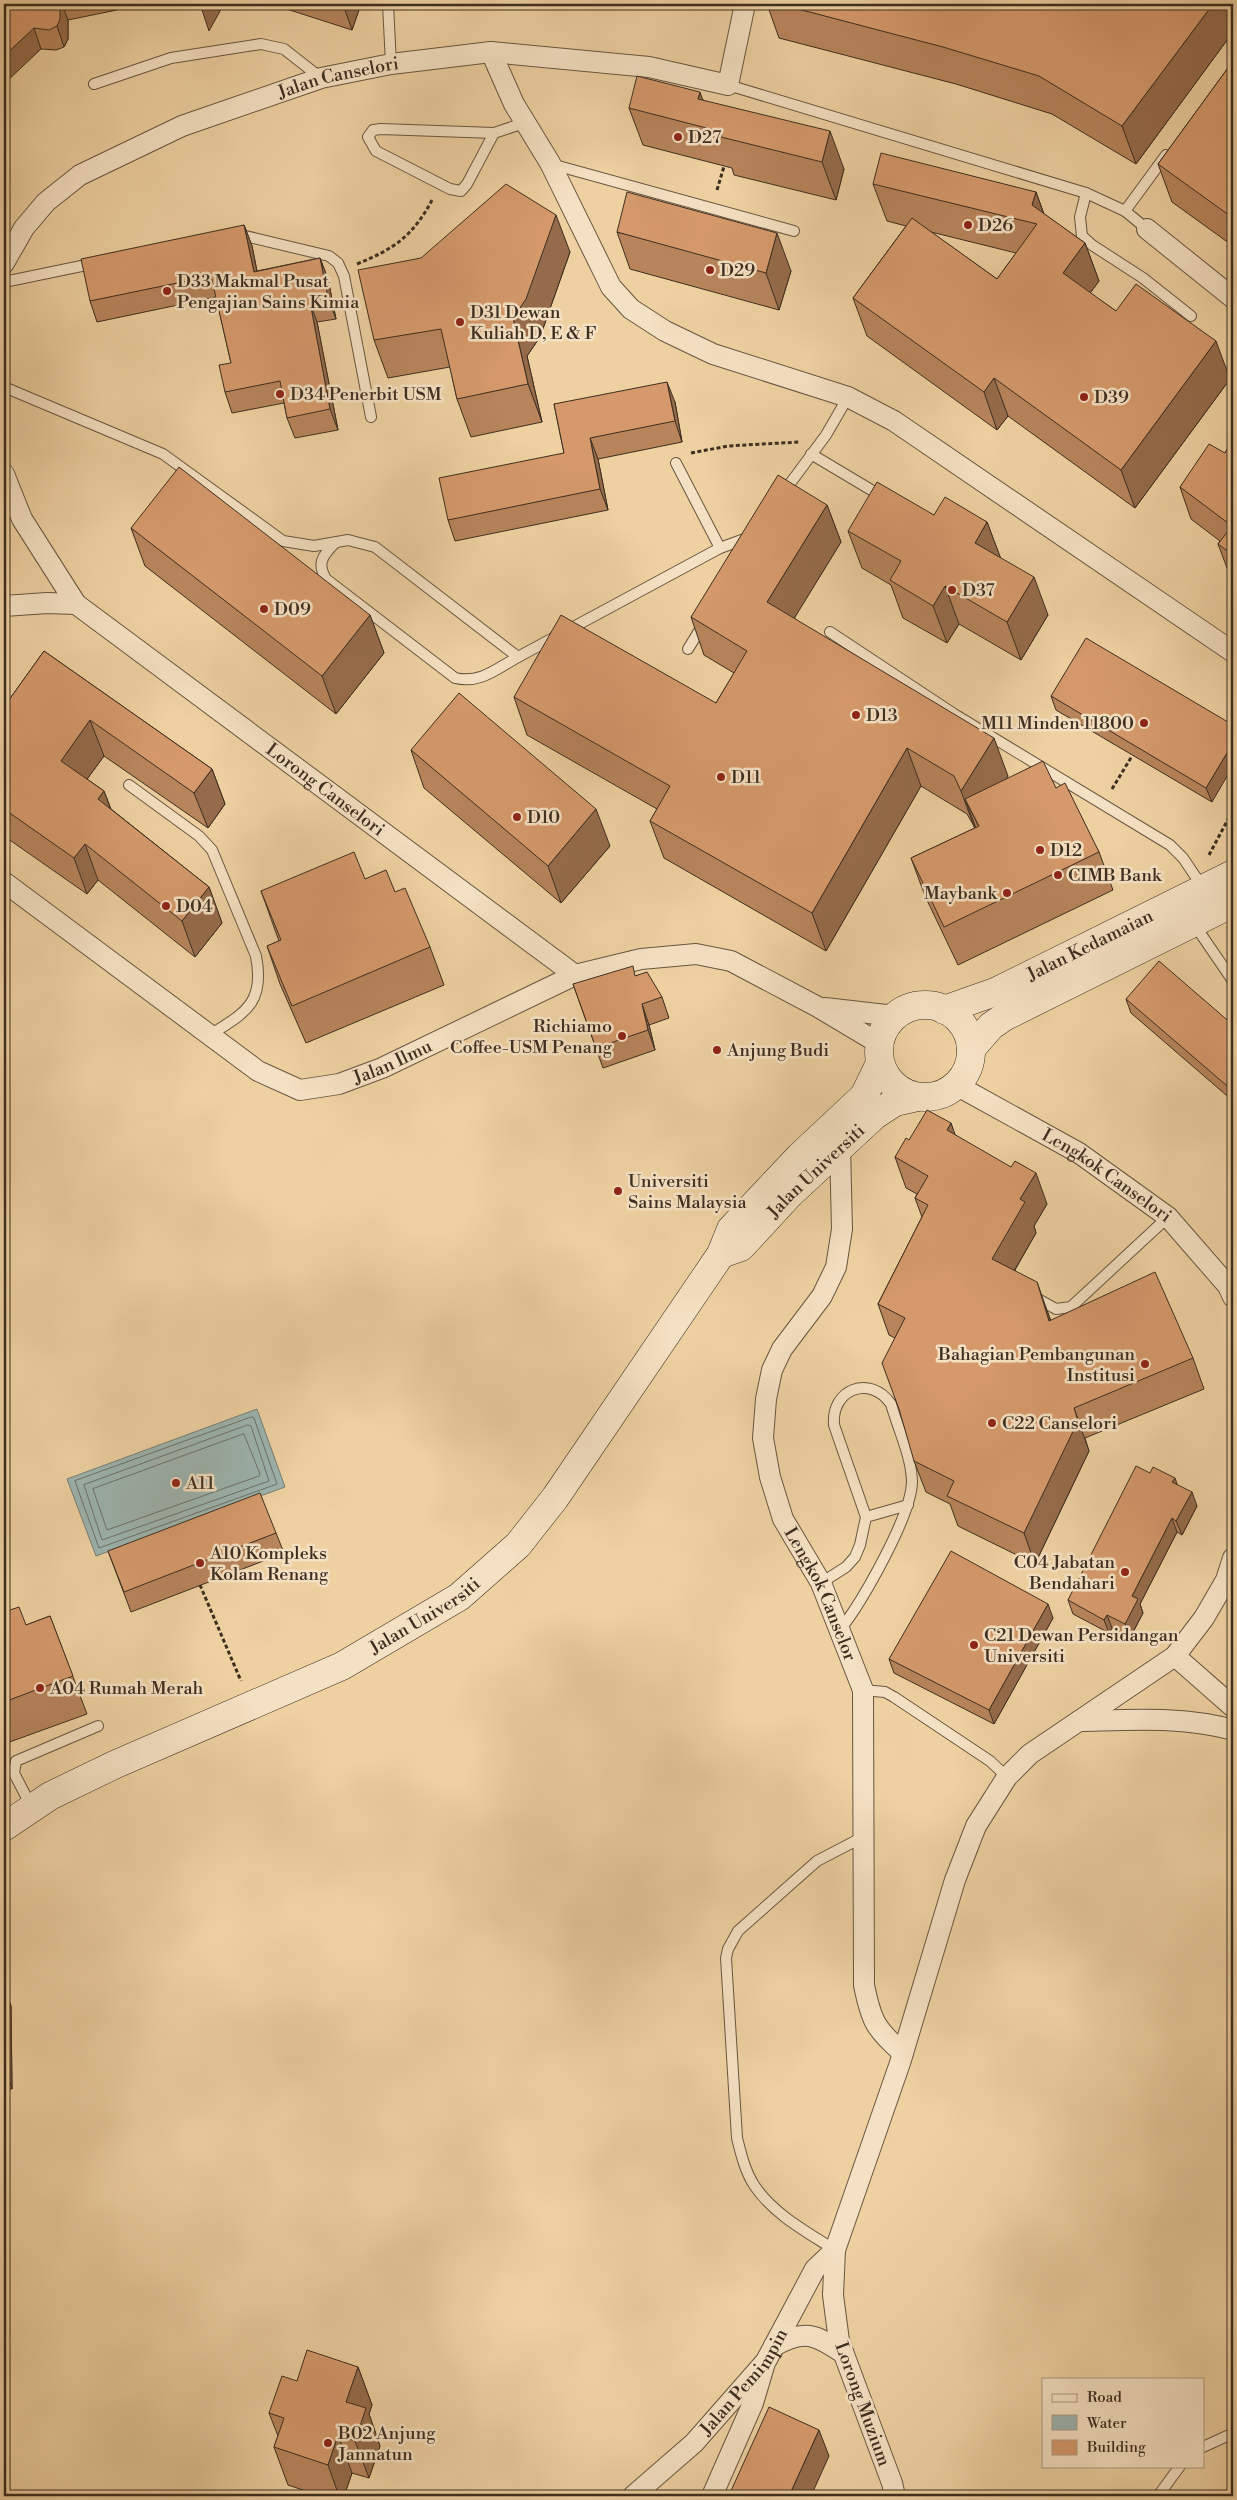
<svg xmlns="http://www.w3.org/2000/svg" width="1237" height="2500" font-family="'Libre Bodoni',serif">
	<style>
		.water { fill: #9cb4af; stroke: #767e76 }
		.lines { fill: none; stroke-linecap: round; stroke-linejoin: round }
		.shore { stroke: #6c7168; stroke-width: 1 }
		.lane-casing { stroke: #695640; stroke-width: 12 }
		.street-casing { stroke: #695640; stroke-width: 22 }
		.secondary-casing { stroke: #3d2e20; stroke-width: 29 }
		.path { stroke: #3d2e20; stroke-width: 3; stroke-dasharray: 4 2.5; stroke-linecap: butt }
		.lane { stroke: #f4e0c2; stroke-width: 10 }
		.street { stroke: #f4e0c2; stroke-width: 20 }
		.secondary { stroke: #f4e0c2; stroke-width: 28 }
		.wall { fill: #b7845c; stroke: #3d2e20; fill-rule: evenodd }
		.shaded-wall { fill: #956b4b; stroke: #3d2e20 }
		.building { fill: #d5996b; stroke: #3d2e20 }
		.poi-dot { fill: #8f2418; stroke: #f4e0c2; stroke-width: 2 }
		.labels { text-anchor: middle; stroke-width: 5; stroke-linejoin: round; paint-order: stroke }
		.street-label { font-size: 18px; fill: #3d2e20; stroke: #f4e0c2 }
		.poi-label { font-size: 18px; fill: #3d2e20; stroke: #f4e0c2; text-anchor: start }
	</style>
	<rect width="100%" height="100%" fill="#eed0a1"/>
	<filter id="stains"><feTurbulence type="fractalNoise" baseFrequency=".004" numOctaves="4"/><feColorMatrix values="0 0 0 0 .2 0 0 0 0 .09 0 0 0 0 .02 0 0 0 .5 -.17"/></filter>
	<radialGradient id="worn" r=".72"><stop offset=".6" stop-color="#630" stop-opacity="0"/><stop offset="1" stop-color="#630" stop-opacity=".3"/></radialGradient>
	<polygon class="water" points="257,1409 285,1487 96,1556 67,1479"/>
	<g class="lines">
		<g class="shore">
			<polygon points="252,1417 254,1418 277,1484 99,1548 75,1481"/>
			<polygon points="248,1425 251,1426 269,1481 102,1540 84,1485"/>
			<polygon points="244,1434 260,1474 259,1476 107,1530 93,1489"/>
		</g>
		<g class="lane-casing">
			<g id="lane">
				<polyline points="388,4 391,64"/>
				<polyline points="94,84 171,58 261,44 284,49 321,78"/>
				<polyline points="728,85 1086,193 1125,211 1166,155"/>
				<polyline points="494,133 467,184 461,191 450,189 376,151 368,137 373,130 381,129 494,133 524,123"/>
				<polyline points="551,164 794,231"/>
				<polyline points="1086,193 1080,217 1082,236 1092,245 1143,278 1191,316"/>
				<polyline points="1125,211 1147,229"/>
				<polyline points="237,234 329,256 338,263 344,276 371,417"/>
				<polyline points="4,282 96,263"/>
				<path d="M4 387 163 454 283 541 314 546 348 540 375 547 518 657C496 669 480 684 455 678L326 579C317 564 322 556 334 544"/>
				<polyline points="811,454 883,497"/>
				<polyline points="676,463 720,548"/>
				<polyline points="783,493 826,435 848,397"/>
				<polyline points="830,632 954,714 1170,845 1183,858 1204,889"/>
				<polyline points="688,649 704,623"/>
				<polyline points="518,657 720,548 750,537"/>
				<path d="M129 785 199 836 212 850 256 956C265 1003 246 1012 210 1035"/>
				<polyline points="1194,924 1233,981"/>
				<polyline points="1038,1299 1056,1309 1071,1307 1168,1217"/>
				<polyline points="866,1517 908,1505"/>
				<path d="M821 1583 846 1567 855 1557 860 1545 866 1517 834 1425C831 1389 870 1374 891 1404 898 1429 911 1455 912 1481 912 1515 862 1602 840 1630"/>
				<polyline points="863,1690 885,1692 894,1697 990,1761 1007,1777"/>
				<polyline points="31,1806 14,1773 16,1761 98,1726"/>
				<path d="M835 2250C807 2232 773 2214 754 2185 745 2171 741 2154 737 2138L726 1958 728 1949 738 1931 791 1884 817 1861 863 1837"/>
				<polyline points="1203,2447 1227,2436 1233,2435"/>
				<polyline points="1158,2496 1180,2466"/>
			</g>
		</g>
		<g class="street-casing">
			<g id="street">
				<polyline points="491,52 514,104 550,163 611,287 631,309 665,331 713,354 848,397 894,421 1233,652"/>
				<polyline points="1147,229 1233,298"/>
				<path id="s1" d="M4 263 24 228 46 202 80 175 182 126 321 78 391 64 491 52 649 67 728 85 745 4"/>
				<path id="s2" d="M4 474 22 519 76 604 575 975"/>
				<polyline points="4,606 47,603 76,604"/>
				<path id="s3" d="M4 882 258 1071 300 1090 339 1084 382 1068 575 975 641 959 696 954 731 961 818 1007 880 1044"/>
				<polyline points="825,1008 895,1016"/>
				<path id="s4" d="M956 1085 1079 1153 1168 1217 1228 1286 1233 1297"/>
				<path id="s5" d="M840 1146 842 1229 836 1267 822 1296 782 1349 772 1370 766 1399 763 1438 770 1477 783 1519 821 1583 863 1690 864 1985C871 2020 875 2029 903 2053"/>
				<polyline points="1175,1656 1233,1707"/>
				<path d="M1079 1721C1130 1720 1184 1716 1233 1730"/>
				<path d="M774 2346C804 2329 815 2334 843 2353"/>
				<path id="s6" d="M633 2496 694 2443 766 2361 815 2269 835 2250"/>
				<polyline points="712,2496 753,2403 764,2366"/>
				<polyline points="895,2496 892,2483 839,2341 833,2295 835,2250 900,2063 955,1880 976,1826 1007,1777 1030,1754 1175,1656 1204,1618 1226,1580 1233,1558"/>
			</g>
		</g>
		<g class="secondary-casing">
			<g id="secondary">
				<circle cx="925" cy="1051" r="46"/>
				<path id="s7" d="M944 1010 995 992 1233 874"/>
				<polyline points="971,1049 991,1026 1004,1017 1233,903"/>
				<path id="s8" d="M721 1254 741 1247 789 1195 875 1115 895 1102 917 1097"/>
				<path id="s9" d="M4 1827 50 1796 114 1765 342 1666 459 1597 518 1545 555 1498 721 1254 731 1229 800 1156 864 1096 880 1063"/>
			</g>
		</g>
		<g class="path">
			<polyline points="717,190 725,163"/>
			<path d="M357 264C394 249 413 236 432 200"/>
			<polyline points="691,453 728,446 799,442"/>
			<polyline points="1112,789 1132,756"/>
			<polyline points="1209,855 1233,810"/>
			<polyline points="200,1585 241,1681"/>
		</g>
		<use href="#lane" class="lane"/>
		<use href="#street" class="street"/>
		<use href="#secondary" class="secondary"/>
	</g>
	<g class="wall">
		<polygon points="4,4 146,4 68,20 68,39 64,47 56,50 41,49"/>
		<polygon points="271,4 361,4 352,30"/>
		<polygon points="767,4 1233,4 1233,32 1136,164 1052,114 956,84 779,38"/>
		<polygon points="1233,61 1233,246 1172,202 1158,164"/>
		<polygon points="703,100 844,169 836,200 734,175 732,168 643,145 629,108"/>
		<path d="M873 184 1036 192 1044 214 1085 243 1099 281 1090 293 1116 311 1230 379 1135 508 1008 416 997 430 867 336 853 298 906 226 887 221ZM931 232 1016 253 997 279Z"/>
		<polygon points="244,225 252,246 257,271 320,258 328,279 336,319 317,322 338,430 295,438 287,418 284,403 232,413 225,392 231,363 216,297 97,322 90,301"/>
		<polygon points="617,232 791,271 779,310 630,269"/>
		<polygon points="570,252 540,337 527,356 542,422 471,437 457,399 450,367 388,378 374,340"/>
		<polygon points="675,402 682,442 598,459 608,510 455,541 448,520 564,453 554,404"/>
		<polygon points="1233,439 1233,579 1230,576 1218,544 1220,541 1191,519 1180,487 1225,453"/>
		<polygon points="827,505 841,542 794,618 1008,776 1006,779 1056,788 1099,852 1113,890 958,965 925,896 911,858 975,828 967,814 921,786 826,951 664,858 650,821 657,809 527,735 514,697 716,703 734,673 704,655 691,617"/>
		<polygon points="934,515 987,522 1000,557 1048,615 1021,660 959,624 947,643 903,618 891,585 862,568 848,531"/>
		<polygon points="131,528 370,615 384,653 336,714 145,566"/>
		<polygon points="44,651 212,769 225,804 208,828 104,756 87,779 104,791 111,809 209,887 222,923 195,957 98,880 87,894 4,836 4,707"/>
		<polygon points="1051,696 1233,725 1212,802 1056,710"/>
		<polygon points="411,750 610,846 561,903 424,788"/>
		<polygon points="365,879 395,892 430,947 444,985 306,1043 280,984 267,946 279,941 261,891"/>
		<polygon points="636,976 662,997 669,1018 649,1025 655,1050 603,1068 573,984"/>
		<polygon points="1126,999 1233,1025 1233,1101 1131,1013"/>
		<polygon points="951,1123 954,1134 1047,1204 1034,1226 1036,1233 1015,1270 1048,1313 1051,1321 1193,1358 1204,1389 1085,1438 1089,1451 1035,1564 958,1526 950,1504 926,1492 914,1461 895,1338 889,1335 878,1304 922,1217 915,1198 917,1194 906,1188 895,1157 909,1140"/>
		<polygon points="1150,1473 1177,1484 1197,1506 1182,1535 1177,1532 1140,1604 1143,1613 1130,1638 1112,1628 1109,1633 1073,1614 1068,1600"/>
		<polygon points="276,1533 284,1553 131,1612 108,1551"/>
		<polygon points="4,1612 26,1625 50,1616 87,1714 4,1744"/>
		<polygon points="1053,1618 994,1724 894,1673 889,1659"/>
		<polygon points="4,1987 11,2006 12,2089 4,2089"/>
		<polygon points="358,2367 372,2405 369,2414 380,2446 369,2478 352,2473 344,2496 321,2496 288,2485 274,2447 278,2436 269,2413 297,2381"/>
	</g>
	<g class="shaded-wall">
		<polygon points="60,4 62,4 68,20 68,39 64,47 57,26"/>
		<polygon points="205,4 224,4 209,31 202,10"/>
		<polygon points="347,4 361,4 352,30 345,10"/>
		<polygon points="1213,4 1233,4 1233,32 1136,164 1122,126"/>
		<polygon points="34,28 41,49 4,84 4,56"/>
		<polygon points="700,92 713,129 698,99"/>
		<polygon points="830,131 844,169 836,200 822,162"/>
		<polygon points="1036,192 1049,229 1032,205"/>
		<polygon points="556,215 570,252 540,337 527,356 542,422 528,384 513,318"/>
		<polygon points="244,225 252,246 261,292 254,272"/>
		<polygon points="777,233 791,271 779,310 766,273"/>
		<polygon points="1085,243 1099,281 1077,311 1063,273"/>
		<polygon points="320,258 328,279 336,319 328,298"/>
		<polygon points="310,302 317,322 338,430 330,409"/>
		<polygon points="1216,341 1230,379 1135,508 1121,470"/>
		<polygon points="994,378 1008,416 997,430 984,392"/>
		<polygon points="667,382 675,402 682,442 675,421"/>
		<polygon points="590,438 598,459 608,510 600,489"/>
		<polygon points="827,505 841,542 781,640 767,602"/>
		<polygon points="987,522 1001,559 975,543"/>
		<polygon points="1034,577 1048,615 1021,660 1007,622"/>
		<polygon points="945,586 959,624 947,643 933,606"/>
		<polygon points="370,615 384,653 336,714 322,676"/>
		<polygon points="90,720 104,756 74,797 61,761"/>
		<polygon points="994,738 1008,776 978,825 965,799 976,828 975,829 961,791"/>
		<polygon points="1233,743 1233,766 1212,802 1206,788"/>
		<polygon points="907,748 921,786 826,951 812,913"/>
		<polygon points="212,769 225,804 208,828 194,793"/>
		<polygon points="104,791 117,827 98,799"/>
		<polygon points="596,809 610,846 561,903 548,866"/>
		<polygon points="85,844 98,880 87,894 74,858"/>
		<polygon points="209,887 222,923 195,957 182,921"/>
		<polygon points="642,1004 649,1025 655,1050 648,1030"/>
		<polygon points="951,1123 962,1154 947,1130"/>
		<polygon points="1036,1173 1047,1204 1034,1226 1036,1233 1003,1290 992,1259 1020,1199"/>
		<polygon points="1037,1282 1048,1313 1060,1352 1049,1321"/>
		<polygon points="1074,1408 1089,1451 1035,1564 1024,1533"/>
		<polygon points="1175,1478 1180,1492 1172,1482"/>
		<polygon points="1192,1492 1197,1506 1182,1535 1176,1521"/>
		<polygon points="1172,1518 1177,1532 1140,1604 1143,1613 1130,1638 1125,1624 1132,1596"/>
		<polygon points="1048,1604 1053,1618 994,1724 989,1710"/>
		<polygon points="1107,1615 1112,1628 1109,1633 1104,1620"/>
		<polygon points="4,1987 11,2006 12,2089 4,2065"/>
		<polygon points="358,2367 372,2405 369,2414 380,2446 369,2478 355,2441 346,2402"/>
		<polygon points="819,2430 829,2456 811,2496 789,2496"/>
		<polygon points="338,2435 352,2473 344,2496 339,2496 328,2465"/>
	</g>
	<g class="building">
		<polygon points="4,4 60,4 60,19 57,26 49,30 34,28 4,56"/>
		<polygon points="200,4 205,4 202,10"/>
		<polygon points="327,4 347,4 345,10"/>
		<polygon points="779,4 1213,4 1122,126 1039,76 943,47"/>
		<polygon points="1233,61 1233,218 1158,164"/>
		<polygon points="637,76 700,92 698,99 830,131 822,162 721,137 722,132 629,108"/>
		<polygon points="881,153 1036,192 1032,205 1085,243 1063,273 1116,311 1136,284 1216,341 1121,470 994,378 984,392 853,298 912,218 997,279 1037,224 873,184"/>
		<polygon points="506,184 556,215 526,299 513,318 528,384 457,399 441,329 374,340 358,270 421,258"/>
		<polygon points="627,192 777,233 766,273 617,232"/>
		<polygon points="244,225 254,272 320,258 328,298 310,302 330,409 287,418 280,381 225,392 219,365 231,363 211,276 90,301 81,259"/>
		<polygon points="667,382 675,421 590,438 600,489 448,520 439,478 564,453 554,404"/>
		<polygon points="1233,439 1233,555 1218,544 1232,526 1180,487 1209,444 1225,453"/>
		<polygon points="179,467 370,615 322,676 131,528"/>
		<polygon points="778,475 827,505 767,602 994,738 961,791 954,776 907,748 812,913 650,821 670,786 514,697 561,615 716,703 747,651 691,617"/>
		<polygon points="877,482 934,515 945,497 987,522 975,543 1034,577 1007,622 945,586 933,606 890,580 901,561 848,531"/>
		<polygon points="1086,638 1233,725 1233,743 1206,788 1051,696"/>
		<polygon points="44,651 212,769 194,793 90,720 61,761 104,791 98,799 209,887 182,921 85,844 74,858 4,809 4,707"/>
		<polygon points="459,693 596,809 548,866 411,750"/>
		<polygon points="1043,761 1056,788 1065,783 1099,852 944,927 911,858 979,826 965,799"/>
		<polygon points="354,852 365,879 386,870 395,892 405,888 430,947 292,1006 267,946 281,940 261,891"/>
		<polygon points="1159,961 1233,1025 1233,1091 1126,999"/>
		<polygon points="633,966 635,976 647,972 662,997 642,1004 648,1030 596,1048 573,984"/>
		<polygon points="927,1110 951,1123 947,1130 1011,1167 1015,1161 1036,1173 1020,1199 1025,1202 992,1259 1037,1282 1049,1321 1155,1272 1193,1358 1074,1408 1078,1421 1024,1533 947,1496 954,1481 914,1461 899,1409 882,1363 905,1318 878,1304 928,1205 915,1198 928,1176 895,1157 906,1138 909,1140"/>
		<polygon points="1136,1466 1150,1473 1153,1467 1175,1478 1172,1482 1192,1492 1176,1521 1172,1518 1132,1596 1138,1599 1125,1624 1107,1615 1104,1620 1068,1600"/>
		<polygon points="260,1493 276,1533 124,1592 108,1551"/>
		<polygon points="951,1551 1048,1604 989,1710 889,1659"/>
		<polygon points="19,1607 26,1625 50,1616 73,1676 4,1702 4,1612"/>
		<polygon points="307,2350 358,2367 346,2402 366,2408 355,2441 338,2435 328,2465 274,2447 284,2418 269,2413 282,2376 297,2381"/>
		<polygon points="769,2407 819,2430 789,2496 721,2496 724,2491 730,2493"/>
	</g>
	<g class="poi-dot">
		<circle cx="678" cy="137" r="5"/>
		<circle cx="968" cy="225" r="5"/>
		<circle cx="710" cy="270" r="5"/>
		<circle cx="167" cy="291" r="5"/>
		<circle cx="460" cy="322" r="5"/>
		<circle cx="280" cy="394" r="5"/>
		<circle cx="1084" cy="397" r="5"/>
		<circle cx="952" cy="590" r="5"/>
		<circle cx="264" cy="609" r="5"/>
		<circle cx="856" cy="715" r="5"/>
		<circle cx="1144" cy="723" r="5"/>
		<circle cx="721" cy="777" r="5"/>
		<circle cx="517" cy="817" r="5"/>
		<circle cx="1040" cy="850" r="5"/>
		<circle cx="1058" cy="875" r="5"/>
		<circle cx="1007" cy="893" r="5"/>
		<circle cx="166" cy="906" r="5"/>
		<circle cx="622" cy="1036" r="5"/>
		<circle cx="717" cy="1050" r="5"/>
		<circle cx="618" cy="1191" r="5"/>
		<circle cx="1145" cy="1364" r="5"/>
		<circle cx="992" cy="1423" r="5"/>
		<circle cx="176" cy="1483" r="5"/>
		<circle cx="200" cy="1563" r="5"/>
		<circle cx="1125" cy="1572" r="5"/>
		<circle cx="974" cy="1645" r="5"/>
		<circle cx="40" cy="1688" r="5"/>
		<circle cx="328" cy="2443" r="5"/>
	</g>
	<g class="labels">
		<g class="street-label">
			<text dy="6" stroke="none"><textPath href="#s1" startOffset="395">Jalan Canselori</textPath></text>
			<text dy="6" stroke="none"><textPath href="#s2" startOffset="460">Lorong Canselori</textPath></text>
			<text dy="6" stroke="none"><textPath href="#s7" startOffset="160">Jalan Kedamaian</textPath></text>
			<text dy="6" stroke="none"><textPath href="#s3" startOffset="460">Jalan Ilmu</textPath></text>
			<text dy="6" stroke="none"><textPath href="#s8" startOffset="128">Jalan Universiti</textPath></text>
			<text dy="6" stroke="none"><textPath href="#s4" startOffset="176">Lengkok Canselori</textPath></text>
			<text dy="6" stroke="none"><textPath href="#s5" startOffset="480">Lengkok Canselor</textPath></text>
			<text dy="6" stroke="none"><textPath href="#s9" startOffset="472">Jalan Universiti</textPath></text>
			<text dy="6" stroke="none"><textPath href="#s6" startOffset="160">Jalan Pemimpin</textPath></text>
			<text transform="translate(863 2404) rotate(70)" y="6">Lorong Muzium</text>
		</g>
		<g class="poi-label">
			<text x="688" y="143">D27</text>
			<text x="978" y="231">D26</text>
			<text x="720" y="276">D29</text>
			<text x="177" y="287">D33 Makmal Pusat<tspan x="177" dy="21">Pengajian Sains Kimia</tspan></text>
			<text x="470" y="318">D31 Dewan<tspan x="470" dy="21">Kuliah D, E &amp; F</tspan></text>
			<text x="290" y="400">D34 Penerbit USM</text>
			<text x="1094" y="403">D39</text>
			<text x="962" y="596">D37</text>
			<text x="274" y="615">D09</text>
			<text x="866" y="721">D13</text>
			<text x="1134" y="729" text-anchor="end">M11 Minden 11800</text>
			<text x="731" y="783">D11</text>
			<text x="527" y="823">D10</text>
			<text x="1050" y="856">D12</text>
			<text x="1068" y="881">CIMB Bank</text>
			<text x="997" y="899" text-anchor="end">Maybank</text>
			<text x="176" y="912">D04</text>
			<text x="612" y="1032" text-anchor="end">Richiamo<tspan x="612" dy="21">Coffee-USM Penang</tspan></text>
			<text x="727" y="1056">Anjung Budi</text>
			<text x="628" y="1187">Universiti<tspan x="628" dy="21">Sains Malaysia</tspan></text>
			<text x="1135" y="1360" text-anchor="end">Bahagian Pembangunan<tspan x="1135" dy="21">Institusi</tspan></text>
			<text x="1002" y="1429">C22 Canselori</text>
			<text x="186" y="1489">A11</text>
			<text x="210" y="1559">A10 Kompleks<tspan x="210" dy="21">Kolam Renang</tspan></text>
			<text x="1115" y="1568" text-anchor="end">C04 Jabatan<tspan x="1115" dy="21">Bendahari</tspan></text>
			<text x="984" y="1641">C21 Dewan Persidangan<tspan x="984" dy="21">Universiti</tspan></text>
			<text x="50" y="1694">A04 Rumah Merah</text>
			<text x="338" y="2439">B02 Anjung<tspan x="338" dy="21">Jannatun</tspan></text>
		</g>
	</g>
	<rect width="1237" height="2500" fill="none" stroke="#eed0a1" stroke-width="20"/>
	<rect x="5" y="5" width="1227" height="2490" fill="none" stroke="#3d2e20" stroke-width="2.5"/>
	<rect x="10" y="10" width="1217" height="2480" fill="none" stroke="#3d2e20"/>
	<rect x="1042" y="2378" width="162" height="90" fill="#f4e0c2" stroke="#ab9981"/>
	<rect x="1052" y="2394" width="25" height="8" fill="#f4e0c2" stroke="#ab9981"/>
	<text x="1087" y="2402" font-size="15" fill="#3d2e20">Road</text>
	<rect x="1052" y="2415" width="25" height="15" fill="#9cb4af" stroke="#ab9981"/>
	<text x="1087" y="2428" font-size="15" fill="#3d2e20">Water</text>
	<rect x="1052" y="2440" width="25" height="15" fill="#d5996b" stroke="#ab9981"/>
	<text x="1087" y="2452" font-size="15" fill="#3d2e20">Building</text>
	<rect width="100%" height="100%" filter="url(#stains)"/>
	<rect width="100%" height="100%" fill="url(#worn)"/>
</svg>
